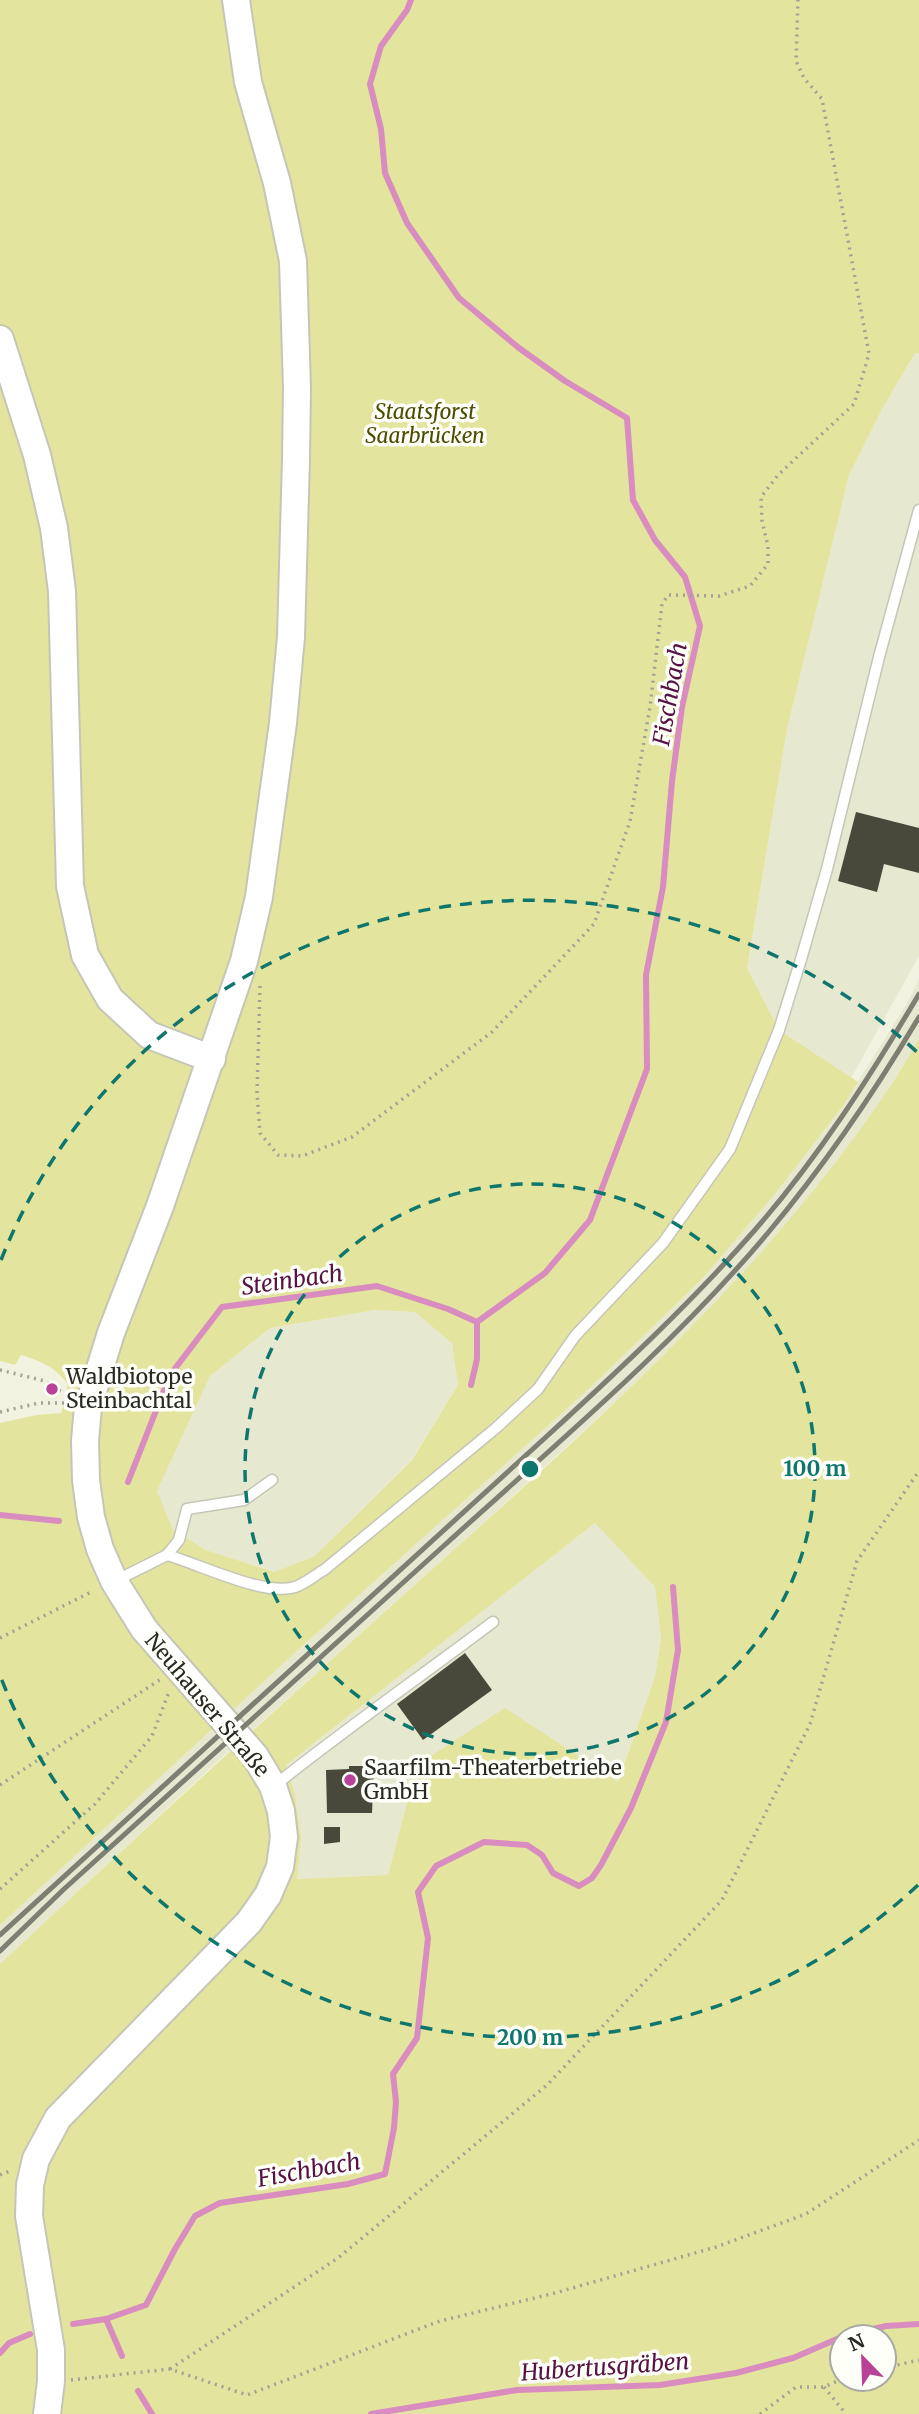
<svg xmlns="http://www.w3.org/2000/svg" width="919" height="2414" font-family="Merriweather,serif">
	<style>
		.built { fill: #e7e8d0 }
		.green { fill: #e3e49d; fill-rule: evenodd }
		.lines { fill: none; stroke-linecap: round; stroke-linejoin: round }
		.stream { stroke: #d98cbf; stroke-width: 6 }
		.building { fill: #48493b }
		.lane-casing { stroke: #c5c6b6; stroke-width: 13 }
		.secondary-casing { stroke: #c5c6b6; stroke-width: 30 }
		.path { stroke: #a2a295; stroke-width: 3.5; stroke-dasharray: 2 5; stroke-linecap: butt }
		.lane { stroke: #fff; stroke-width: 10 }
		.secondary { stroke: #fff; stroke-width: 26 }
		.rail { stroke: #7e7e73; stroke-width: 5 }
		.ring { fill: none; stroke: #0f766e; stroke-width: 3.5; stroke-dasharray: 12 9 }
		.poi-dot { fill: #b94298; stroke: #fefff8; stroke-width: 2.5 }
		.labels { text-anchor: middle; stroke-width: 7; stroke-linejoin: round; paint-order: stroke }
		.park-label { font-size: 21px; font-style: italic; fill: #4d4c03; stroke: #fefff8 }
		.poi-label { font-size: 21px; fill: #292923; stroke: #fefff8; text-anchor: start }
		.street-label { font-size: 21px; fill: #292923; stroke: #fefff8 }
		.water-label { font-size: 23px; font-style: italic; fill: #561245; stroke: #fefff8 }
		.centre { fill: #0f766e; stroke: #fefff8; stroke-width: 3.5 }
		.ring-label { font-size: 21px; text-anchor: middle; font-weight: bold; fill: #0f766e; stroke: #fefff8; stroke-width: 7; stroke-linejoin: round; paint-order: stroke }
	</style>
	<rect width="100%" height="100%" fill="#f2f2e1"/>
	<g class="built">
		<polygon points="915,353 919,353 919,956 851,1078 779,1030 747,968 787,729 849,475 882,409"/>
		<polygon points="919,979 919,1039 883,1099 814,1191 736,1283 652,1368 468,1537 207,1771 0,1964 0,1925 299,1649 591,1387 702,1279 775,1194 843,1106 907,1003"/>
		<polygon points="375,1310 415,1312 452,1342 458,1385 412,1459 315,1556 274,1572 206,1550 172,1530 157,1491 210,1376 270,1328"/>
		<polygon points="595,1523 655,1587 661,1639 655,1677 618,1782 569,1751 417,1765 388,1875 296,1879 301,1837 295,1795 286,1765"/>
	</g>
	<g class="green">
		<path d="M0 0H919V353H915L882 409 849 475 787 729 747 968 779 1030 858 1082 843 1106 775 1194 702 1279 591 1387 299 1649 0 1925V1423L37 1415 61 1413 67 1395V1383C54 1366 40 1361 21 1355L15 1365 0 1361ZM375 1310 415 1312 452 1343 458 1385 412 1460 315 1556 274 1572 206 1550 173 1530 157 1491 210 1376 270 1328Z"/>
		<path d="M919 1039V2414H0V1964C138 1835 277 1708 418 1582 584 1433 754 1285 881 1100 895 1081 907 1059 919 1039ZM595 1523 655 1587 661 1639 655 1677 618 1782 505 1708 417 1765 388 1875 297 1879 301 1837 295 1795 286 1765ZM842 2337H884V2379H842Z"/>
	</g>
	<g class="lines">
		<g class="stream">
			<polyline points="411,0 407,10 381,46 370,84 381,129 385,173 407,223 459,298 519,348 565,381 627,418 633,500 655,540 685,577 700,626 682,707 672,781 663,887 646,975 647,1069 590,1220 545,1273 477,1322 477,1359 471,1385"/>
			<polyline points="128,1482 170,1375 222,1307 377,1286 448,1309 477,1322"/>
			<polyline points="0,1515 59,1521"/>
			<polyline points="106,2319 122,2356"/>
			<polyline points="73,2324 106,2319 146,2305 175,2249 195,2216 220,2203 348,2184 385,2174 394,2128 396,2102 393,2074 417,2038 428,1938 418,1892 436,1866 484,1842 527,1845 542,1855 553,1873 579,1886 592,1878 601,1865 631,1808 666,1722 678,1650 673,1587"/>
			<polyline points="0,2353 9,2343 30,2334"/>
			<polyline points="138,2391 152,2414"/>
			<polyline points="371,2414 517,2390 660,2385 736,2373 793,2358 844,2336 886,2326 919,2324"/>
		</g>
	</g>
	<g class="building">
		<polygon points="856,812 919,828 919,873 884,864 877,892 838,881"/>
		<polygon points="465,1653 492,1690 423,1740 397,1704"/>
		<polygon points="349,1766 374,1766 372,1813 327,1813 326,1770 349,1769"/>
		<polygon points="324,1827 340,1827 340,1842 324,1844"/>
	</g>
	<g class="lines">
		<g class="lane-casing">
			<g id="lane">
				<polyline points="167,1555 179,1540 187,1509 244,1500 272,1480"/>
				<path d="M115 1581 167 1555C199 1564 265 1597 295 1587 305 1584 315 1575 324 1570L496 1428 538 1389 575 1336 663 1243 730 1149 779 1030 802 956 827 869 879 657 919 510"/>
				<path d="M274 1786C345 1729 420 1677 493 1622"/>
			</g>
		</g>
		<g class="secondary-casing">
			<g id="secondary">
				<polyline points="0,339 37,455 54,528 62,591 70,886 85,955 110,999 149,1035 212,1059"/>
				<polyline points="47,2414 51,2381 51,2350 29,2216 30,2185 36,2159 58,2118 249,1922 268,1895 280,1867 284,1837 281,1811 273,1786 255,1756 144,1629 114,1581 100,1549 91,1517 86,1480 85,1441 88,1407 111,1333 160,1206 244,961 259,897 283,723 291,637 296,459 297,388 293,261 277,183 248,82 236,0"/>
			</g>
		</g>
		<g class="path">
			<polyline points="260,986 257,1093 260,1133 278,1155 302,1156 352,1137 492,1032 594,924 630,821 650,707 662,604 668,595 719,596 750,586 768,564 768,546 762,521 761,497 778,475 854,404 869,354 822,99 804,78 796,61 798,0"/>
			<polyline points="0,1370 45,1381 68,1396"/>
			<polyline points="0,1412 39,1403 67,1403"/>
			<polyline points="0,1638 93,1591"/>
			<polyline points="0,1785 161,1679"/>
			<polyline points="0,1889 95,1804 152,1736 169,1692"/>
			<polyline points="0,2175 12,2170"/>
			<polyline points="884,2368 919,2360"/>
			<polyline points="170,2369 338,2258 547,2085 722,1900 810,1724 857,1561 919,1471"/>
			<polyline points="71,2380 170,2369 247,2395 440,2321 555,2293 716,2247 806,2214 919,2140"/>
			<polyline points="824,2387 846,2414"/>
			<polyline points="760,2414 796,2387 824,2387 842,2379"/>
		</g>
		<use href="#lane" class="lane"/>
		<use href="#secondary" class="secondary"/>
		<g class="rail">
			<path d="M0 1935 546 1437C618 1371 690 1304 754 1231 818 1158 870 1077 919 994"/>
			<path d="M0 1951 63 1890C192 1774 319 1658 448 1542 557 1443 672 1347 767 1234 824 1166 874 1093 919 1017"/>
		</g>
	</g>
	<g class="ring">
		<circle cx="530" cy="1469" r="285"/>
		<path d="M918 1885A569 569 0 0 1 1 1678M1 1260A569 569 0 0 1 918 1053"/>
	</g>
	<g class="poi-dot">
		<circle cx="52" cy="1389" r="7"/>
		<circle cx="350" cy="1780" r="7"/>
	</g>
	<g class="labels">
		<g class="park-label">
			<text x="425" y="419">Staatsforst<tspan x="425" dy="24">Saarbrücken</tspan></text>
		</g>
		<g class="poi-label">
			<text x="66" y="1384">Waldbiotope<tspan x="66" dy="24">Steinbachtal</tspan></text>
			<text x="364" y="1775">Saarfilm-Theaterbetriebe<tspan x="364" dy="24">GmbH</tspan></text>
		</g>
		<g class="street-label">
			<text transform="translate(207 1705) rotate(50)" y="7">Neuhauser Straße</text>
		</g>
		<g class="water-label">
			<text transform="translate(670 694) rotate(-80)" y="8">Fischbach</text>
			<text transform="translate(292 1280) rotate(-8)" y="8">Steinbach</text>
			<text transform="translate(309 2170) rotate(-10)" y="8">Fischbach</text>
			<text transform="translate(605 2367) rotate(-4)" y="8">Hubertusgräben</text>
		</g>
	</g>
	<circle cx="530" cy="1469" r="10" class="centre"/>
	<g class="ring-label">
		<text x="815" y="1476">100 m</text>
		<text x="530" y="2045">200 m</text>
	</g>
	<g transform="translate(863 2358) rotate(337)"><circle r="33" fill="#fefff8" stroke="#a9a9a3" stroke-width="2"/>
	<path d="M0-5L12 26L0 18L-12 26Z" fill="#b94298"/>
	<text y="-10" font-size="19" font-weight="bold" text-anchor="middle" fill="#292923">N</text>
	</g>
</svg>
